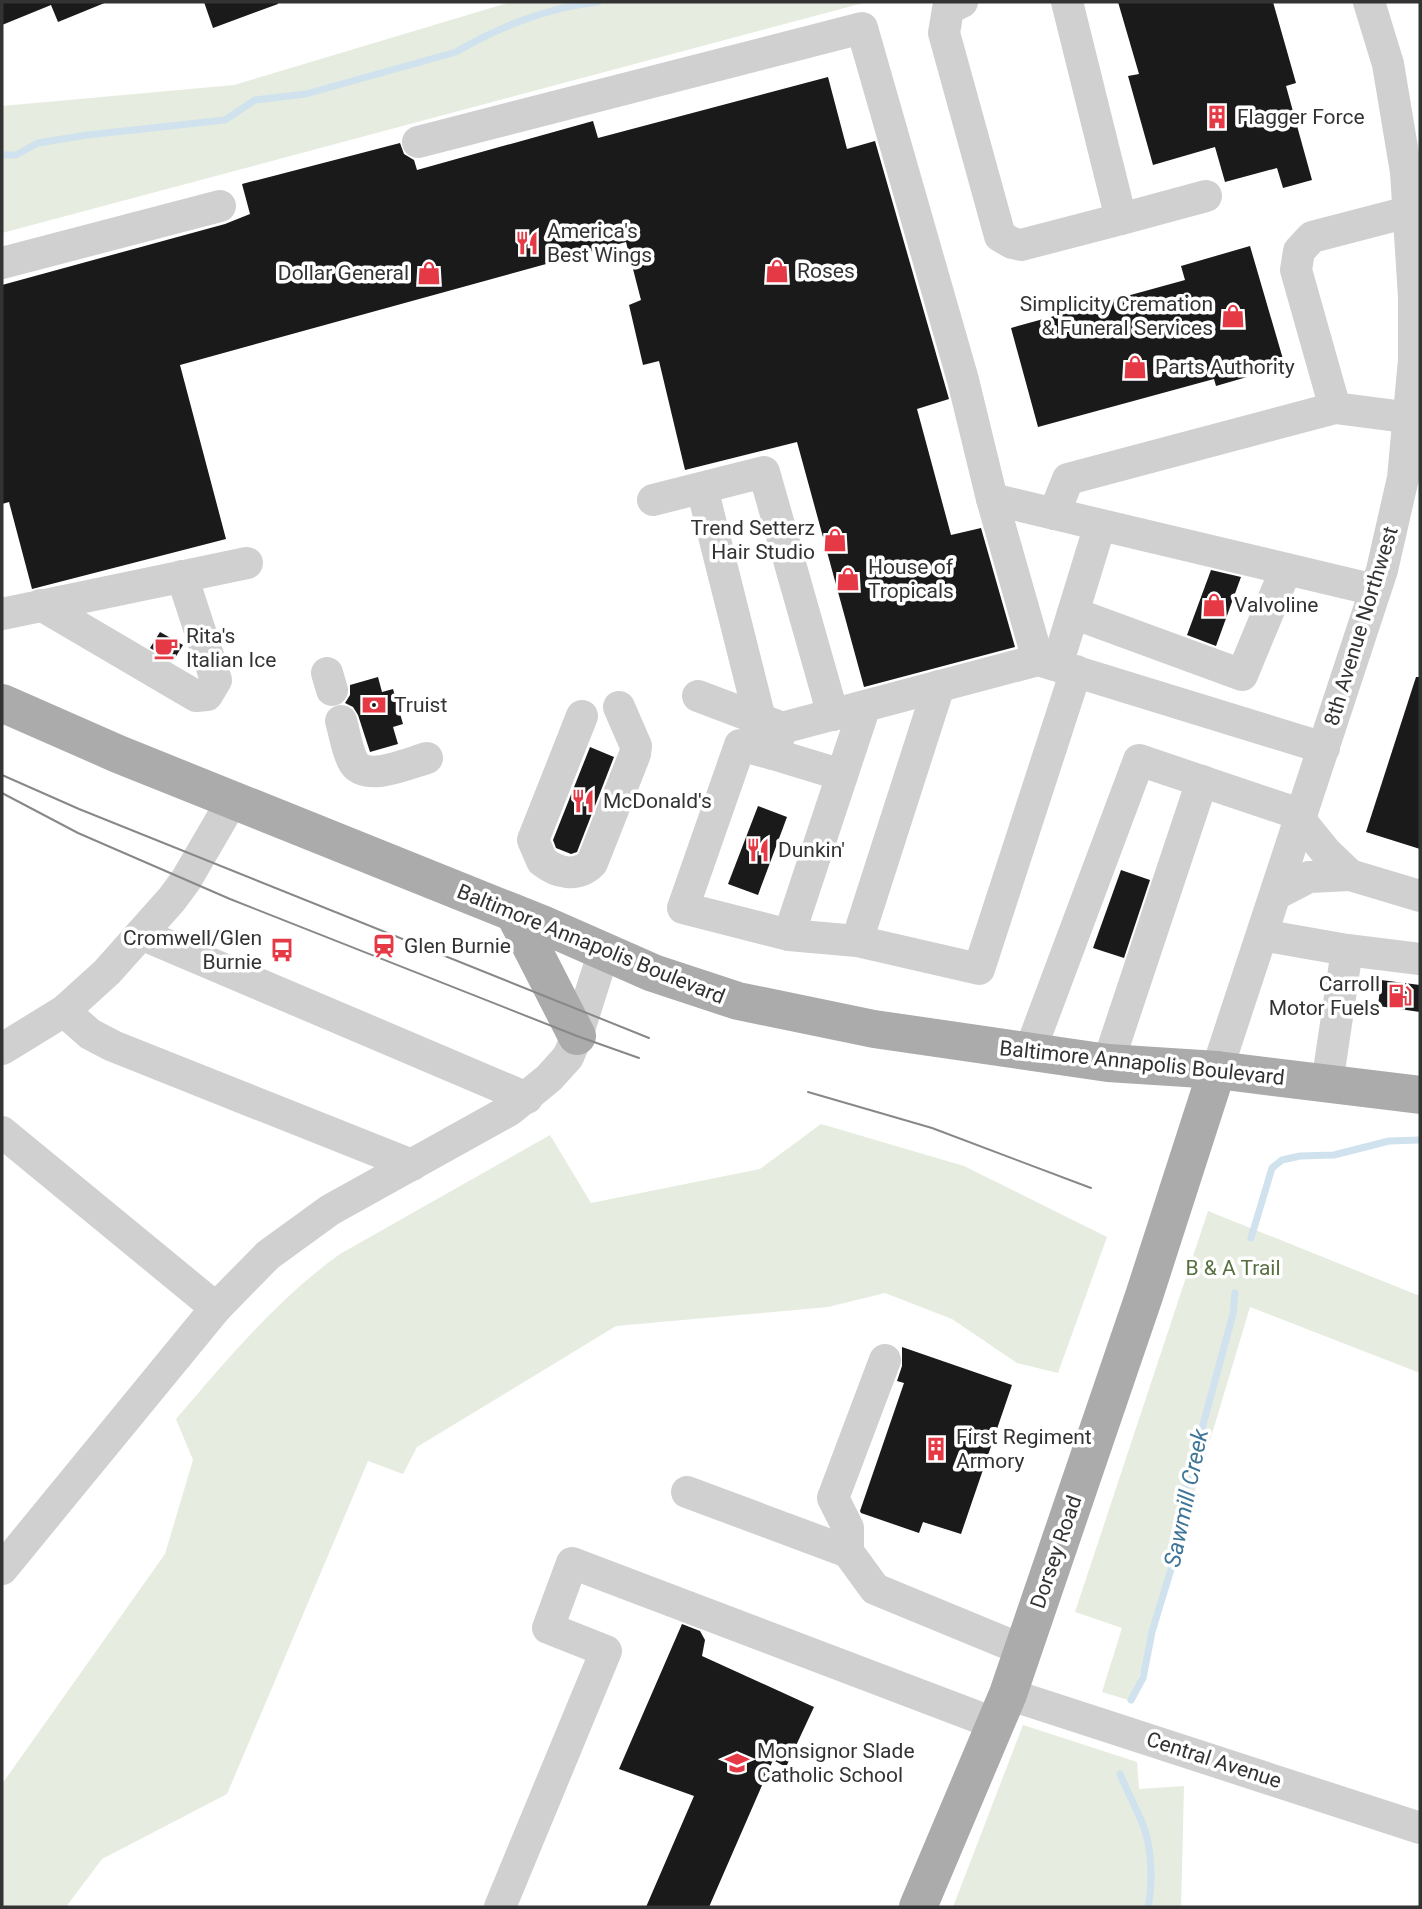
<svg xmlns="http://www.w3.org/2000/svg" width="1422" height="1909" font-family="Roboto,sans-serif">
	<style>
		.green { fill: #e6ecdf }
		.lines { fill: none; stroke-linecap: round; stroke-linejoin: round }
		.stream { stroke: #cfe2ee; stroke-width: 7 }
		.building { fill: #1a1a1a }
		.minor { stroke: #d0d0d0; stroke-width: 32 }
		.major { stroke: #ababab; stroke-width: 38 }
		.tram { stroke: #888; stroke-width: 2 }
		.labels { text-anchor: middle; stroke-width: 7; stroke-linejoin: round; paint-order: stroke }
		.poi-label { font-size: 21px; fill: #333; stroke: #fff; text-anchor: start }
		.street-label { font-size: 21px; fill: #333; stroke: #fff }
		.park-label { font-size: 21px; fill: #56703f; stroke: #fff }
		.water-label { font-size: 23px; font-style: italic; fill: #3f7597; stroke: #fff }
	</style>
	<rect width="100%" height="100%" fill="#fff"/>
	<g class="green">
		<polygon points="511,2 867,2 2,233 2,106 234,85"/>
		<path d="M821 1124 964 1166 1107 1237 1058 1373 1017 1363 952 1319 885 1293 828 1307 616 1326 417 1447 403 1474 368 1461 227 1794 102 1859 66 1907H2V1784L165 1554 193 1460 176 1419C227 1360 276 1300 340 1254L550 1135 591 1203 760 1169Z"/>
		<polygon points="1208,1211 1420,1296 1420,1373 1250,1307 1132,1701 1102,1692 1122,1628 1075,1612"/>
		<polygon points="1023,1725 1137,1762 1139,1789 1184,1786 1181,1907 953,1907"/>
	</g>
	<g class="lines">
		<g class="stream">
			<path d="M2 155H16L38 143 87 135 225 120 255 100 306 94 456 52C498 27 550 7 598 2"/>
			<polyline points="1251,1238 1272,1168 1282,1160 1300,1156 1334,1155 1389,1141 1420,1140"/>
			<polyline points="1131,1700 1143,1678 1152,1632 1175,1556 1184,1495 1233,1314 1235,1293"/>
			<path d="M1120 1774C1127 1791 1136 1807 1143 1825 1152 1848 1153 1883 1148 1907"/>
		</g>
	</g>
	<g class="building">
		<polygon points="2,2 107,2 58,22 51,5 2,25"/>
		<polygon points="204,2 278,2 278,4 213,28"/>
		<polygon points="1118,2 1273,2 1296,83 1286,86 1312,180 1283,188 1277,168 1225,182 1215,147 1153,165 1128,76 1139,74"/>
		<polygon points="828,77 847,149 875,141 945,385 949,399 917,409 951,535 981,528 1015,647 864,687 797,442 685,470 659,361 643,365 629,305 641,300 626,242 180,365 226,539 32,589 9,502 2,504 2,285 225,224 250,214 242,184 400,143 404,154 414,160 417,170 593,121 598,138"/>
		<polygon points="1250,246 1285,366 1216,386 1214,379 1038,427 1011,328 1185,280 1181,266"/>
		<polygon points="1211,570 1241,577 1216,646 1187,635"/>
		<polygon points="160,632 183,645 173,661 150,648"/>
		<polygon points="378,677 382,692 393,689 403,724 393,727 398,744 370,752 358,715 353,707 345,703 350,695 350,685"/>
		<polygon points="1416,677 1420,677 1420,849 1366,832"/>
		<polygon points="590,747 614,757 577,852 571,854 556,848 553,840"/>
		<polygon points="758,806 787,817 758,895 728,884"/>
		<polygon points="1121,870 1150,880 1124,958 1093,948"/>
		<polygon points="1381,980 1420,985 1420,1012 1378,1006"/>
		<polygon points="902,1347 1012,1385 961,1534 923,1522 919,1533 861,1513 860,1511 904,1383 897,1381 902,1366"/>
		<polygon points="682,1624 700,1631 705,1640 702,1656 814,1707 786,1767 773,1760 709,1907 646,1907 694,1796 619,1769"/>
	</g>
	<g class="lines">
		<g class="minor">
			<polyline points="962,2 948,9 944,33 1000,236 1012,243 1021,245 1121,219"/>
			<polyline points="1067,2 1121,219 1206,196"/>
			<polyline points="418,142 862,28 963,380 992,499"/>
			<polyline points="2,263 220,206"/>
			<polyline points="1335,408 1296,270 1299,251 1312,237 1408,212"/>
			<polyline points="702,488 760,719"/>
			<polyline points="653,500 764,472 833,715"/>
			<polyline points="1054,514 1068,479 1335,408 1420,419"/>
			<polyline points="41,605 196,696 207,695 216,680 182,576"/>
			<polyline points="1073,613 1242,675 1286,569"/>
			<polyline points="2,614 247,563"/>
			<polyline points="1038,660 992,499 1375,590"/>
			<polyline points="1057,665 1100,525"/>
			<polyline points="327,673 332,690"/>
			<polyline points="939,686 857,941 979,969 1076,671"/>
			<polyline points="698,696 775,725"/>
			<polyline points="865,706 789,935 683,908 740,745 773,754 782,728 1038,660 1324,748"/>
			<path d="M582 716 533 840 542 861C557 873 577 878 592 863L635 754 636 746 619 707"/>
			<path d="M341 721C345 734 347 752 354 763 367 782 409 763 427 758"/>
			<polyline points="773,754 842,775"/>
			<polyline points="1350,875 1420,896"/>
			<polyline points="1276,894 1309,877 1350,875 1326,852 1300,820"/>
			<polyline points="141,934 527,1098"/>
			<polyline points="789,935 857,941"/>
			<polyline points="1262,935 1347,950 1420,959"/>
			<polyline points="64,1011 90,1034 113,1046 412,1165"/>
			<polyline points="2,1049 64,1011 107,972 172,899 186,880 232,801"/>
			<polyline points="1030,1051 1139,760 1302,815"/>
			<polyline points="1108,1063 1202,781"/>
			<polyline points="1217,1070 1382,570 1403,478 1414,360 1414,297 1406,172 1388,64 1369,2"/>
			<polyline points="1327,1084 1347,950"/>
			<polyline points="2,1132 216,1308"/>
			<polyline points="687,1492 848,1552 875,1589 1023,1650"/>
			<polyline points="848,1552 848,1528 833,1498 885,1360"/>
			<polyline points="2,1569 216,1308 268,1255 330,1210 510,1110 549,1078 568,1057 577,1036 604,951"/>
			<polyline points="1008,1694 1420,1828"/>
			<polyline points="500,1907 606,1651 548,1628 572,1563 996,1724"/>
		</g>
		<g class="major">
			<polyline points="2,703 118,754 544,925 653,973 738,1001 874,1029 1108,1063 1217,1070 1420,1095"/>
			<polyline points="514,913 577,1036"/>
			<polyline points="918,1907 1008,1694 1144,1296 1217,1070"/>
		</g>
		<g class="tram">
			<polyline points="2,775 79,809 649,1038"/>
			<polyline points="2,793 78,833 230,899 577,1036 639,1058"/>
			<polyline points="808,1092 932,1128 1091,1188"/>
		</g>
	</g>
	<defs>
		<g id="building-bare" transform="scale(1.89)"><path d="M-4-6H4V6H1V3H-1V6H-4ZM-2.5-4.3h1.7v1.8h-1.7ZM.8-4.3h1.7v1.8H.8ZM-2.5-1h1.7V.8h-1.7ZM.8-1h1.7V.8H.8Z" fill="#e63946" stroke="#fff" stroke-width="2.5" paint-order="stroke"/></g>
		<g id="restaurant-bare" transform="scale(1.89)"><path d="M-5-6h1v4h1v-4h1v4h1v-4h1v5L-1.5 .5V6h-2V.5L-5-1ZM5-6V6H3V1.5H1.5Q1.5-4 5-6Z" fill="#e63946" stroke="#fff" stroke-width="2.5" paint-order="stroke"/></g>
		<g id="shop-bare" transform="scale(1.89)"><path d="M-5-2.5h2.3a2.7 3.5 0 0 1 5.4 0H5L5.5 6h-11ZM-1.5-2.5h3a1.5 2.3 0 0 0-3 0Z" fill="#e63946" stroke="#fff" stroke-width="2.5" paint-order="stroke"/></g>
		<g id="cafe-bare" transform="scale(1.89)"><path d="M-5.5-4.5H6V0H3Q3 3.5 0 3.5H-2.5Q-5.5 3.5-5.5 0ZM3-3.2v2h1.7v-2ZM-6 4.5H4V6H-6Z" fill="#e63946" stroke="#fff" stroke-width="2.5" paint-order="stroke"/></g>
		<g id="bank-bare" transform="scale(1.89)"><path d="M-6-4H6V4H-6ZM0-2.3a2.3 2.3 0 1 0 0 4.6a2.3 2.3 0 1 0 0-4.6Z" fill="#e63946" stroke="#fff" stroke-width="2.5" paint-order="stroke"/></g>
		<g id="station-bare" transform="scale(1.89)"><path d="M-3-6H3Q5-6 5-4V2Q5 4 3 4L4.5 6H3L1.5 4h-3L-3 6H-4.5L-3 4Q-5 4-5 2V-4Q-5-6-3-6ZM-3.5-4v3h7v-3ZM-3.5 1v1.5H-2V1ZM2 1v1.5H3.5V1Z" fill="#e63946" stroke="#fff" stroke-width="2.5" paint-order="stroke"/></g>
		<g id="bus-bare" transform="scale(1.89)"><path d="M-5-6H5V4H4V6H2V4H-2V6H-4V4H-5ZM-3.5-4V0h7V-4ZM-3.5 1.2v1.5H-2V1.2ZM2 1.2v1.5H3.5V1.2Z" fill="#e63946" stroke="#fff" stroke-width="2.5" paint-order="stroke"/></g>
		<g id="fuel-bare" transform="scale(1.89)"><path d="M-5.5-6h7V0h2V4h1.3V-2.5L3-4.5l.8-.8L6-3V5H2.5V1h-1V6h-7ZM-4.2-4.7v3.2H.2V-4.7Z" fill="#e63946" stroke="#fff" stroke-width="2.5" paint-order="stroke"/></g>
		<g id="school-bare" transform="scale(1.89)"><path d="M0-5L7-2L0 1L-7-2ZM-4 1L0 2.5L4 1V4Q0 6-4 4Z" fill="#e63946" stroke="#fff" stroke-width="2.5" paint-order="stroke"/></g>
	</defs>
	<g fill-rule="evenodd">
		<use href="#building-bare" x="1217" y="117"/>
		<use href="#restaurant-bare" x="527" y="243"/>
		<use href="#shop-bare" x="777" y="271"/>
		<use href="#shop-bare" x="429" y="273"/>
		<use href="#shop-bare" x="1233" y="316"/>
		<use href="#shop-bare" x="1135" y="367"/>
		<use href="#shop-bare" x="835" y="540"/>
		<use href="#shop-bare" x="848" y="579"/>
		<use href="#shop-bare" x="1214" y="605"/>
		<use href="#cafe-bare" x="166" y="648"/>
		<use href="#bank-bare" x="374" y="705"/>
		<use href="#restaurant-bare" x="583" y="801"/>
		<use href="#restaurant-bare" x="758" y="850"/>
		<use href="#station-bare" x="384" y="946"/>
		<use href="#bus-bare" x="282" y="950"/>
		<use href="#fuel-bare" x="1400" y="996"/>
		<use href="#building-bare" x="936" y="1449"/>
		<use href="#school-bare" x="737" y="1763"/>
	</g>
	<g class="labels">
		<g class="poi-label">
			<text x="1237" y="124">Flagger Force</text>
			<text x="547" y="238">America's<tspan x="547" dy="24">Best Wings</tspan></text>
			<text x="797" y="278">Roses</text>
			<text x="409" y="280" text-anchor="end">Dollar General</text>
			<text x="1213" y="311" text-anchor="end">Simplicity Cremation<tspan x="1213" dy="24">&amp; Funeral Services</tspan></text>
			<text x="1155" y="374">Parts Authority</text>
			<text x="815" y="535" text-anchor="end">Trend Setterz<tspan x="815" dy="24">Hair Studio</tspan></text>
			<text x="868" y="574">House of<tspan x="868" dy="24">Tropicals</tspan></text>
			<text x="1234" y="612">Valvoline</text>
			<text x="186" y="643">Rita's<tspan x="186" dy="24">Italian Ice</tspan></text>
			<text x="394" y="712">Truist</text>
			<text x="603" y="808">McDonald's</text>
			<text x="778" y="857">Dunkin'</text>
			<text x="262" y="945" text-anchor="end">Cromwell/Glen<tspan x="262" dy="24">Burnie</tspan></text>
			<text x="404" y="953">Glen Burnie</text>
			<text x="1380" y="991" text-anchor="end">Carroll<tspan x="1380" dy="24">Motor Fuels</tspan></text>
			<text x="956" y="1444">First Regiment<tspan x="956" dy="24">Armory</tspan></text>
			<text x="757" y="1758">Monsignor Slade<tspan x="757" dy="24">Catholic School</tspan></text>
		</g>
		<g class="street-label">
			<text transform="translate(1361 626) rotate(-73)" y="7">8th Avenue Northwest</text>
			<text transform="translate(591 944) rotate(22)" y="7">Baltimore Annapolis Boulevard</text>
			<text transform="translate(1142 1063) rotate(6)" y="7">Baltimore Annapolis Boulevard</text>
			<text transform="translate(1056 1552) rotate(-71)" y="7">Dorsey Road</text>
			<text transform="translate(1214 1760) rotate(18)" y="7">Central Avenue</text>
		</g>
		<g class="park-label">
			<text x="1233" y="1275">B &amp; A Trail</text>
		</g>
		<g class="water-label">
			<text transform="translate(1186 1498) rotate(-78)" y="8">Sawmill Creek</text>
		</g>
	</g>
	<rect width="1422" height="1909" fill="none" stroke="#333333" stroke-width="7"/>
</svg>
